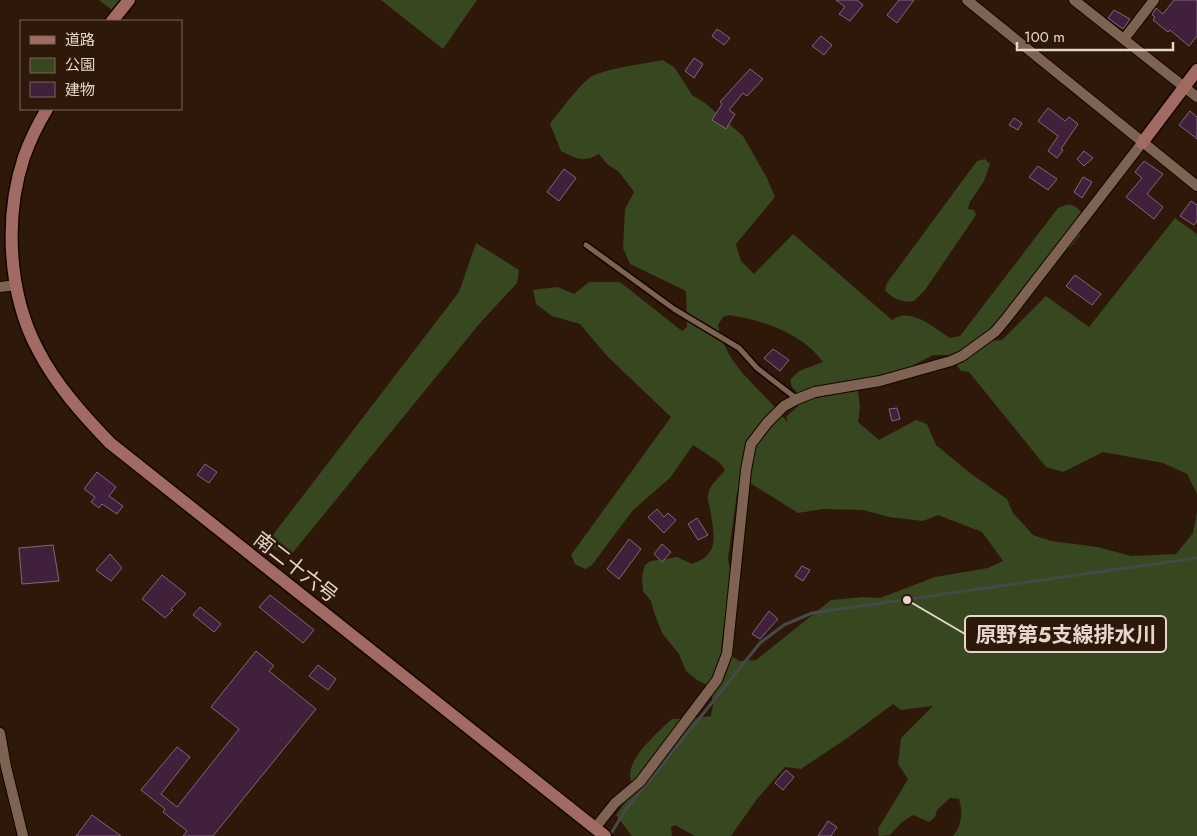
<svg xmlns="http://www.w3.org/2000/svg" width="1197" height="836" font-family="Jost,'Noto Sans JP',sans-serif">
	<style>
		.green { fill: #37471f; fill-rule: evenodd }
		.lines { fill: none; stroke-linecap: round; stroke-linejoin: round }
		.stream { stroke: #454947; stroke-width: 3 }
		.building { fill: #41203b; stroke: #80677a }
		.lane-casing { stroke: #150300; stroke-width: 8 }
		.street-casing { stroke: #150300; stroke-width: 12 }
		.secondary-casing { stroke: #150300; stroke-width: 15 }
		.lane { stroke: #7e6352; stroke-width: 5 }
		.street { stroke: #7e6352; stroke-width: 10 }
		.secondary { stroke: #a16b64; stroke-width: 12 }
		.labels { text-anchor: middle; stroke-width: 5; stroke-linejoin: round; paint-order: stroke }
		.street-label { font-size: 20px; fill: #e6d6cd; stroke: #2e1809 }
		.leader { fill: none; stroke: #e6d6cd; stroke-width: 2 }
		.callout-dot { fill: #e6d6cd; stroke: #2e1809; stroke-width: 2 }
		.callout { fill: #2e1809; stroke: #e6d6cd; stroke-width: 2 }
		.callout-label { font-size: 21px; text-anchor: middle; font-weight: bold; fill: #e6d6cd }
	</style>
	<rect width="100%" height="100%" fill="#2e1809"/>
	<g class="green">
		<polygon points="99,0 121,0 113,11"/>
		<polygon points="381,0 477,0 443,49"/>
		<path d="M663 60 675 68 692 95 705 103 743 136 767 178 775 197 736 244 741 261 754 274 793 234 892 320C911 306 934 328 950 338L960 336 1058 208C1068 203 1074 203 1081 212L1080 235 1072 245 1025 287 991 341 1002 340 1046 296 1089 327 1175 218 1197 234V505V494L1187 474 1163 463 1103 452 1063 472 1046 467 969 372 961 371 949 355H933L906 369 857 381 860 407 858 422 879 440 916 420 927 424 936 445 970 473 1007 499 1013 513 1033 535 1051 541 1098 547 1131 556 1176 554 1193 533 1197 512V836H953C962 824 963 813 959 799L950 798 937 810 935 817 929 822 913 815 901 823 890 835 879 836 878 829 908 779 898 764 901 738 933 706 901 710 893 704 846 739 801 769 785 767 757 799 731 836H695L675 825 671 827 672 836H632L616 815 634 790C632 785 630 780 630 775 630 756 659 731 672 719H690L711 716 713 705 711 687 697 680 686 671 679 654 662 633 654 612 651 601 643 591 642 576 645 565 651 561 677 557 692 564C722 554 713 533 710 508 709 504 707 500 708 496 709 485 718 479 725 470L720 463 693 445 670 478 633 510 592 565 585 569 575 564 571 555 671 417 608 357 580 324 552 316 536 304 533 290 558 287 574 294 589 282H620L682 331 687 327 686 291 630 264 623 248 625 209 634 192 619 172 607 164 599 154C583 163 577 159 561 151L550 124C558 113 583 80 594 75 616 67 641 64 663 60ZM729 315C763 320 802 333 823 362L799 371 790 380 792 387 796 391 798 406 786 417 788 422C782 417 778 410 772 404 748 378 726 362 718 325L723 317ZM742 478 798 513 823 509 863 510 889 517 923 521 938 515 982 532 1003 561 988 568 935 577 880 598 863 597 831 600 756 660 739 661 721 649 731 574 728 559 737 493Z"/>
		<path d="M985 159 990 164 984 181 970 202 968 209 974 210 976 215 925 290 914 301C902 303 893 299 885 290L887 283 977 161Z"/>
		<polygon points="476,243 519,270 517,283 480,323 290,556 273,548 269,540 459,292"/>
	</g>
	<g class="lines">
		<polyline class="stream" points="612,832 624,812 760,643 784,625 812,613 1197,558"/>
	</g>
	<g class="building">
		<polygon points="836,0 857,0 863,5 850,21 839,14 845,7"/>
		<polygon points="899,0 914,0 897,23 887,15"/>
		<polygon points="1174,0 1197,0 1197,36 1189,46 1170,30 1168,32 1153,20 1155,17 1152,15 1156,8 1163,14"/>
		<polygon points="1114,10 1130,19 1123,29 1108,18"/>
		<polygon points="717,29 730,38 724,45 712,36"/>
		<polygon points="821,36 832,45 824,55 812,46"/>
		<polygon points="694,58 703,64 694,78 685,71"/>
		<polygon points="750,69 763,79 747,96 743,93 729,110 735,114 726,129 712,120 722,104 720,102"/>
		<polygon points="1048,108 1065,121 1069,117 1078,124 1061,149 1063,150 1057,158 1048,151 1058,136 1038,121"/>
		<polygon points="1190,111 1197,117 1197,139 1179,125"/>
		<polygon points="1014,118 1022,123 1018,130 1009,125"/>
		<polygon points="1084,151 1093,158 1084,166 1077,159"/>
		<polygon points="1144,161 1163,174 1147,194 1163,207 1154,219 1126,197 1142,178 1135,172"/>
		<polygon points="1038,166 1057,179 1048,190 1029,177"/>
		<polygon points="564,169 576,178 559,201 547,192"/>
		<polygon points="1083,177 1092,182 1082,198 1074,192"/>
		<polygon points="1191,201 1197,205 1197,221 1194,225 1180,216"/>
		<polygon points="1075,275 1101,294 1092,305 1066,286"/>
		<polygon points="773,349 789,360 780,371 764,358"/>
		<polygon points="897,408 900,419 892,421 889,409"/>
		<polygon points="205,464 217,472 209,483 197,475"/>
		<polygon points="97,472 116,487 109,496 123,506 117,514 102,504 99,508 91,502 95,497 84,489"/>
		<polygon points="657,509 664,517 668,513 676,520 664,533 648,517"/>
		<polygon points="697,518 708,535 698,540 688,524"/>
		<polygon points="629,539 641,549 619,579 607,569"/>
		<polygon points="662,544 671,552 662,562 654,554"/>
		<polygon points="53,545 59,581 22,584 19,548"/>
		<polygon points="110,554 122,568 111,581 96,570"/>
		<polygon points="802,566 810,570 803,581 795,576"/>
		<polygon points="162,575 186,594 171,609 173,610 165,618 142,599"/>
		<polygon points="270,595 314,630 303,643 259,607"/>
		<polygon points="200,607 221,624 214,632 193,615"/>
		<polygon points="769,611 778,619 760,639 752,634"/>
		<polygon points="256,651 274,666 269,671 316,709 213,836 183,836 187,831 163,812 165,809 141,790 177,747 190,757 161,794 177,807 239,729 211,707"/>
		<polygon points="318,665 336,679 328,690 309,676"/>
		<polygon points="786,770 794,777 783,790 775,783"/>
		<polygon points="92,815 121,836 76,836"/>
		<polygon points="828,821 837,827 831,836 818,836"/>
	</g>
	<g class="lines">
		<g class="lane-casing">
			<polyline id="lane" points="586,245 674,309 739,348 757,368 797,399"/>
		</g>
		<g class="street-casing">
			<g id="street">
				<polyline points="967,0 1197,186"/>
				<polyline points="1074,0 1197,97"/>
				<polyline points="1124,39 1154,0"/>
				<polyline points="0,287 17,285"/>
				<polyline points="0,733 6,767 23,836"/>
				<polyline points="595,828 615,803 640,782 717,680 727,654 746,470 751,444 767,423 784,406 797,399 815,392 880,381 951,361 962,356 995,332 1006,319 1142,143"/>
			</g>
		</g>
		<g class="secondary-casing">
			<g id="secondary">
				<polyline points="112,21 129,0"/>
				<path d="M47 109C38 124 30 140 24 157 4 217 8 294 38 350 56 385 83 415 110 443L605 836"/>
				<polyline points="1142,143 1197,70"/>
			</g>
		</g>
		<use href="#lane" class="lane"/>
		<use href="#street" class="street"/>
		<use href="#secondary" class="secondary"/>
	</g>
	<g class="labels">
		<g class="street-label">
			<text transform="translate(296 567) rotate(38)" y="7">南二十六号</text>
		</g>
	</g>
	<path class="leader" d="M907 600L965 634"/>
	<circle class="callout-dot" cx="907" cy="600" r="5"/>
	<rect class="callout" x="965" y="616" width="201" height="36" rx="5"/>
	<g class="callout-label">
		<text x="1066" y="642">原野第５支線排水川</text>
	</g>
	<rect x="20" y="20" width="162" height="90" fill="#2e1809" stroke="#786457"/>
	<rect x="30" y="36" width="25" height="8" fill="#a16b64" stroke="#786457"/>
	<text x="65" y="45" font-size="15" fill="#e6d6cd">道路</text>
	<rect x="30" y="58" width="25" height="15" fill="#37471f" stroke="#786457"/>
	<text x="65" y="70" font-size="15" fill="#e6d6cd">公園</text>
	<rect x="30" y="82" width="25" height="15" fill="#41203b" stroke="#786457"/>
	<text x="65" y="95" font-size="15" fill="#e6d6cd">建物</text>
	<path d="M1017 42v8h156v-8" fill="none" stroke="#e6d6cd" stroke-width="2.5"/>
	<text x="1024" y="42" font-size="15" fill="#e6d6cd" stroke="#2e1809" stroke-width="4" paint-order="stroke">100 m</text>
</svg>
